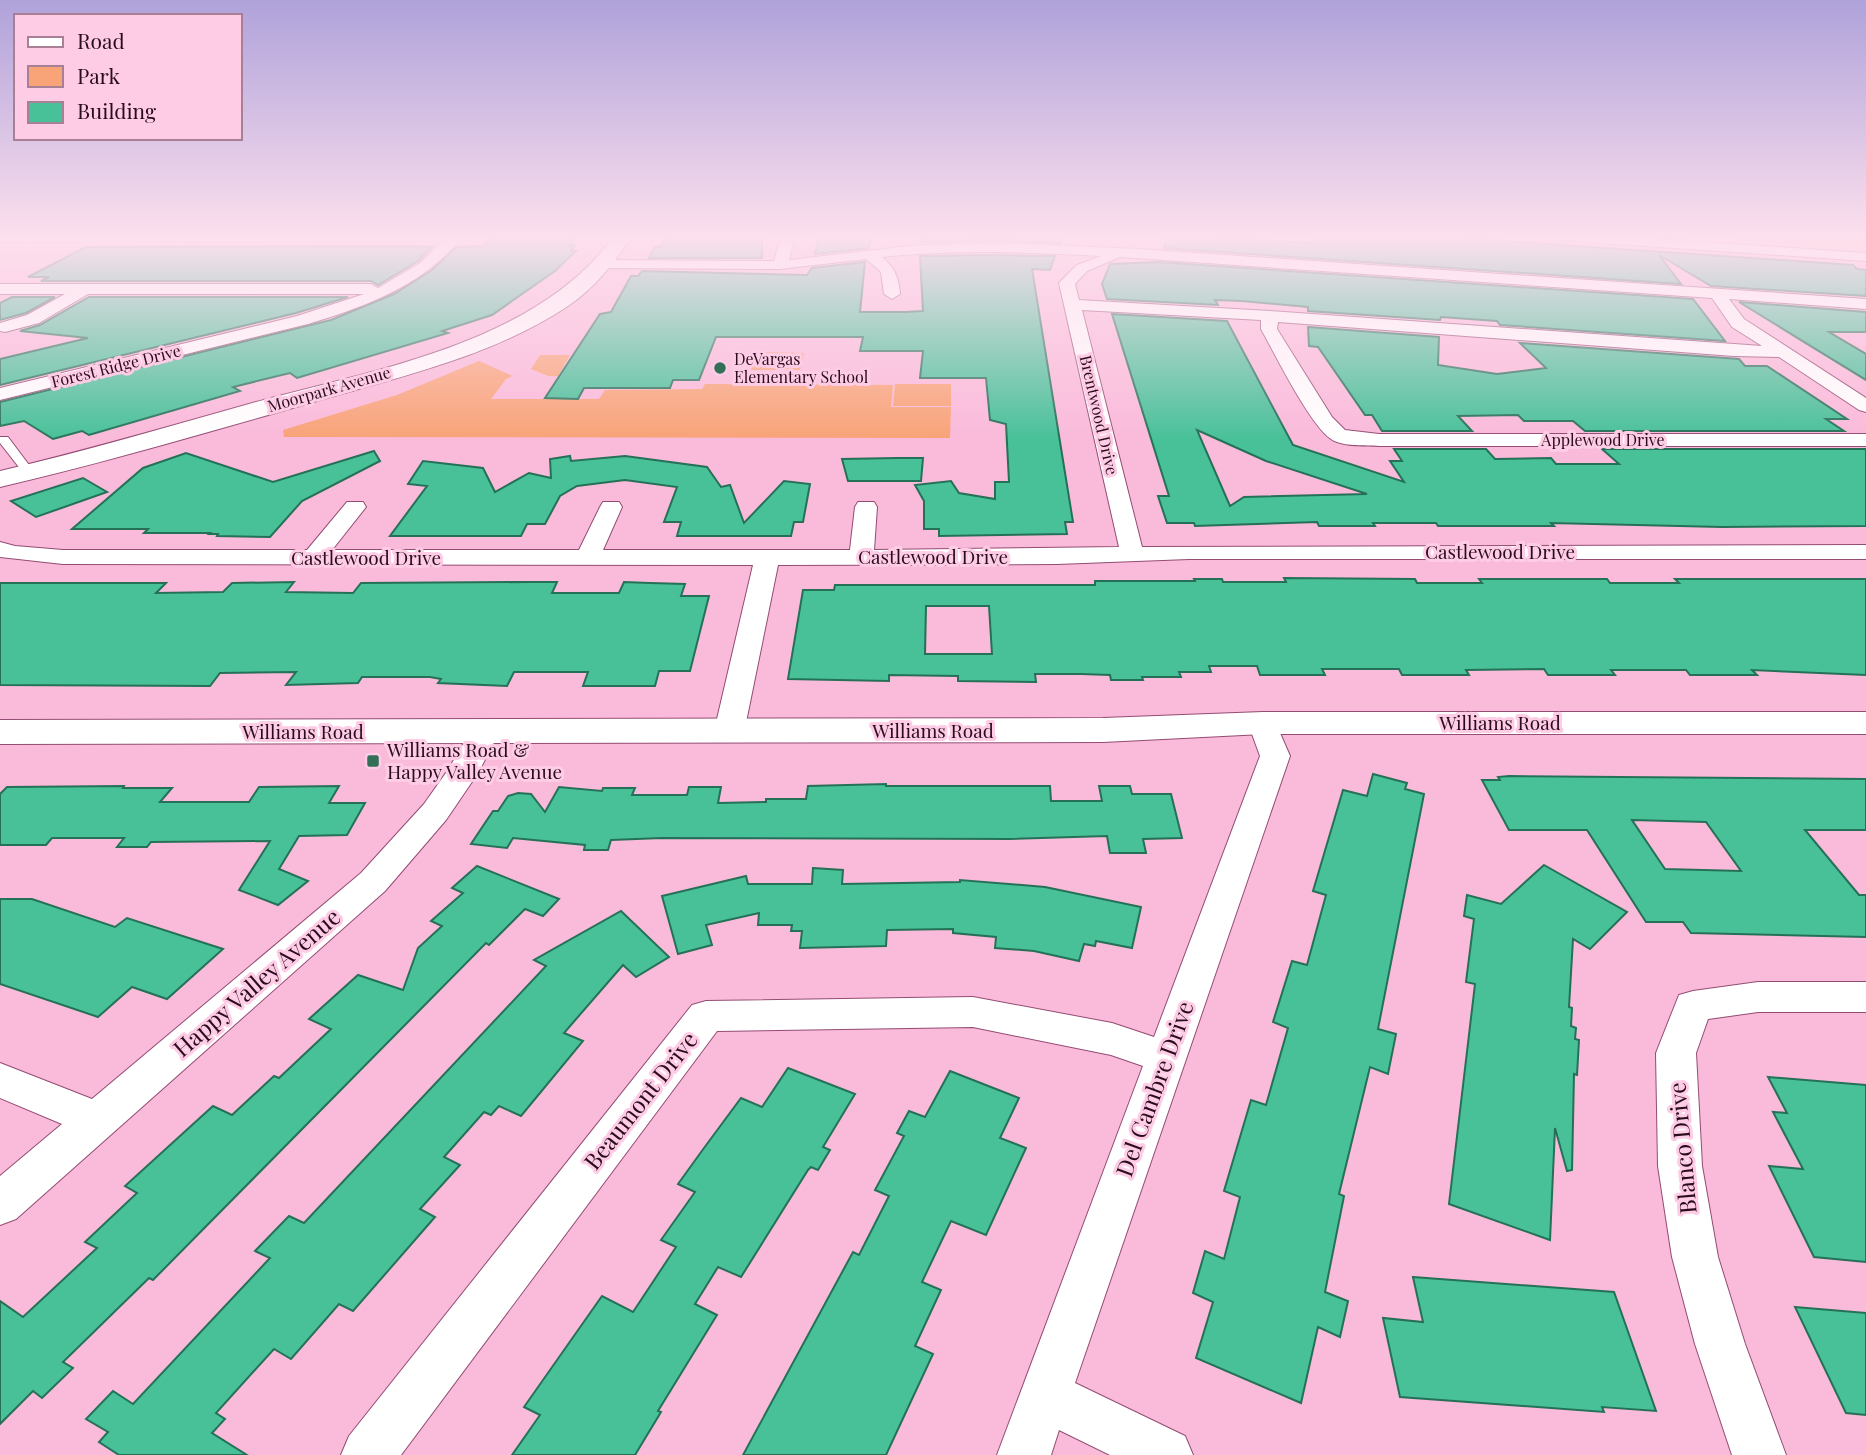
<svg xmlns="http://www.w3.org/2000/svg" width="1866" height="1455" font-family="'Playfair Display',serif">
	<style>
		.green { fill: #f8a378 }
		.building { fill: #48c199; stroke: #257158; stroke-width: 2; fill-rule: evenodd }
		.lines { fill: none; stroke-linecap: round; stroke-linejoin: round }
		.lane-casing { stroke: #934c73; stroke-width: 2 }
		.street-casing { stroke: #934c73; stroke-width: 2 }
		.secondary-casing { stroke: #934c73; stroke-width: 2 }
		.lane { fill: #fff; fill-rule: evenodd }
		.street { fill: #fff; fill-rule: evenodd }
		.secondary { fill: #fff; fill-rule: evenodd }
		.poi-dot { fill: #326e58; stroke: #fecce5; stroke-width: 2.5 }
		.labels { text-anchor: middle; stroke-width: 6; stroke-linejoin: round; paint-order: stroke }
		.far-poi-label { font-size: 16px; fill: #290c1d; stroke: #fecce5; text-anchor: start }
		.far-street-label { font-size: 16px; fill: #290c1d; stroke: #fecce5 }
		.street-label { font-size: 19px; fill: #290c1d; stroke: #fecce5 }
		.poi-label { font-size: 19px; fill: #290c1d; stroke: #fecce5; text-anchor: start }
		.near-street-label { font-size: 23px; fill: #290c1d; stroke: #fecce5 }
	</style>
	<rect width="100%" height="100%" fill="#fabada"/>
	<g class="green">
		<polygon points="1672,236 1866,236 1866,248"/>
		<polygon points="757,352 804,353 800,370 751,370"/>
		<polygon points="540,355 570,355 558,376 548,376 531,369"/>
		<polygon points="479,361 513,376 506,379 491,399 599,399 605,390 702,389 705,384 893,385 891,407 951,407 950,438 284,437 283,430 397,395"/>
		<polygon points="895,384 951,384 951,406 893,406"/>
	</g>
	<g class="building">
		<polygon points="493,236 577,236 569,245 575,245 571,251 576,251 555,271 492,315 442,331 448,333 297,378 290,373 233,387 240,391 89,435 82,431 53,439 24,421 0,426 0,402 331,320 394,294 432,270 456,247 483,246"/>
		<polygon points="675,236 762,236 762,258 649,258 655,247 660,247 667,237"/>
		<polygon points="819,236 871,236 869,248 815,254"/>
		<polygon points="922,236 1063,236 1060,243 1002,240 921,242"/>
		<polygon points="1167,236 1316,243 1316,236 1430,236 1853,265 1857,269 1866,270 1866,296 1711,286 1659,255 1681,284 1164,248"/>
		<polygon points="403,246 432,247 418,261 378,285 371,281 41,281 49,277 28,277 86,247"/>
		<polygon points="991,255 1055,256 1050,270 1032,269 1073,522 1065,522 1067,534 939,536 939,529 924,529 924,501 915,485 951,481 959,493 995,499 995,482 1009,482 1006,424 990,420 986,378 920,378 923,351 860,351 863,337 716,337 699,380 673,380 670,388 584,388 578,399 545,398 600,314 611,312 631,276 638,276 642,271 807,275 812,268 865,262 860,312 905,312 923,311 920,256"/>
		<polygon points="1159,262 1693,299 1725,341 1500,325 1497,321 1441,317 1440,320 1308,311 1308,307 1242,301 1215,300 1218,305 1107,299 1102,284 1110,264"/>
		<polygon points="12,297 55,297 26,313 0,320 0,303"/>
		<polygon points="89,297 348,297 296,313 0,385 0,359 88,338 20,331 40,325"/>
		<polygon points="1739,302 1866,312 1866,332 1829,332 1866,354 1866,380"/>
		<path d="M1112 314 1227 321 1293 445 1404 482 1390 461H1402L1394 449H1486L1495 459 1551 458 1556 464H1619L1602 449H1866V526L1722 527 1551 523 1554 526H1438L1436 523H1373L1375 526H1319L1317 522 1195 526 1194 523H1167L1158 496H1169ZM1197 430 1266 461 1367 494 1244 497 1230 506Z"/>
		<polygon points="1308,327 1439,337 1438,365 1497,374 1546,368 1520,343 1739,359 1745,366 1767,366 1847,419 1826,419 1844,431 1585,431 1573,421 1524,421 1518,415 1458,416 1472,431 1382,431 1372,415 1365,415 1318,347 1309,346"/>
		<polygon points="374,451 380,461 302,501 270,537 217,536 218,534 209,534 210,533 144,533 148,529 72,529 143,468 186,453 273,482"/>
		<polygon points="570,456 571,461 625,456 707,467 721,487 730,485 744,523 784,481 810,484 803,522 794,522 791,536 677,536 681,522 664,522 677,487 625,480 577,486 560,496 545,524 527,524 521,536 390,536 427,486 408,484 423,461 483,468 495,492 529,473 551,478 550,459"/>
		<polygon points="897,458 923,458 921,481 848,481 842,459"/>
		<polygon points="83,478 107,492 36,517 11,501"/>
		<path d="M1284 578 1415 579 1417 583H1482L1479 579H1607L1610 583H1679L1675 579H1866V675L1752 670 1757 675H1690L1686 670H1611L1615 675H1548L1544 669 1466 670 1469 675H1402L1399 669H1322L1325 675H1260L1257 666H1209L1211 672H1179L1181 677H1142L1143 680H1111L1110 675 1081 674H1035L1036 682 958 681V676L889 675V681L788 679 803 590H834L835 585H1095V581H1195L1194 579H1222L1223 582H1286ZM926 606H989L992 654H925Z"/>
		<polygon points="294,582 286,592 353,593 361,583 529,582 557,582 552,593 619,593 624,582 650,583 685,584 681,596 709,596 690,671 659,671 655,686 583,686 588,672 514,672 507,686 438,683 441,679 430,677 362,677 358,683 286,685 296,672 220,673 210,686 0,685 0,583 166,583 156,593 223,592 232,583"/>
		<polygon points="1373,774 1407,783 1405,789 1424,794 1378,1029 1396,1034 1388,1074 1370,1067 1339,1194 1344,1196 1325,1292 1348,1301 1340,1337 1318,1327 1301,1403 1196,1358 1213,1302 1193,1293 1205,1251 1224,1259 1240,1197 1224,1191 1251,1100 1266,1105 1288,1028 1273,1022 1292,961 1307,965 1326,895 1313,891 1343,790 1367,796"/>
		<path d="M1509 776 1866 779V830H1805L1859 895H1866V937L1691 933 1683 922H1646L1587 830H1509L1482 780H1500L1498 777ZM1632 820 1706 822 1741 871 1665 869Z"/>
		<polygon points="886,784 886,786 1050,786 1051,801 1102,801 1099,786 1130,786 1132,794 1171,794 1182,838 1143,839 1146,853 1110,853 1107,836 1009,839 662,838 611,840 608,850 584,850 585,845 513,838 507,848 471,844 493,811 498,811 508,796 518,793 531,794 545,812 559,787 602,791 603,788 635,788 632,795 687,795 689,787 721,787 718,803 766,802 766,799 806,799 808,786"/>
		<polygon points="124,786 123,788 172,788 160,802 249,802 259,787 339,786 329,803 365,803 347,835 299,836 279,869 308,881 278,905 239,890 270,841 151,842 147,847 117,847 124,838 52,838 46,845 0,845 0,794 7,787"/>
		<polygon points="1544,865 1627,912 1590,949 1573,939 1569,1007 1572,1008 1571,1026 1576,1028 1575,1039 1579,1040 1577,1075 1574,1074 1572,1170 1567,1171 1555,1128 1550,1240 1449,1204 1475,984 1466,982 1474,919 1464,916 1467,895 1501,904"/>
		<polygon points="477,866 559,899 543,916 525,909 489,945 486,943 153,1280 149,1278 63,1362 73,1368 42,1398 33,1391 0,1424 0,1301 23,1317 97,1248 85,1242 137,1193 125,1186 213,1106 232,1115 274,1076 279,1078 331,1029 309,1019 358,975 403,990 418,948 442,926 431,921 463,893 452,888"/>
		<polygon points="813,868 843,870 842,884 960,882 960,880 1045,887 1141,907 1132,948 1096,941 1095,946 1084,944 1079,961 1034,951 995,948 996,937 953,933 953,929 887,930 886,946 800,948 802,931 791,931 792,925 758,925 759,913 706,925 712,945 678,954 662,896 746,876 748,884 812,884"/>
		<polygon points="0,899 32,899 115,927 127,918 223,949 167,999 132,987 98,1017 0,984"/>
		<polygon points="621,911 669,957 636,977 623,965 564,1033 583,1041 521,1116 499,1106 491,1115 484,1112 444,1157 460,1165 420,1209 435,1217 353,1311 339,1304 291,1359 274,1349 216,1413 225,1419 212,1433 247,1455 119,1455 99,1442 108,1432 86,1419 113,1391 133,1404 270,1258 255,1251 289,1216 304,1223 546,966 534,960"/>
		<polygon points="788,1068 855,1094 823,1147 830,1150 818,1170 811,1167 808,1170 741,1277 718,1267 695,1304 717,1315 658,1411 661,1412 635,1455 512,1455 540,1415 524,1407 602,1296 633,1312 676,1247 661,1240 695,1192 678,1184 704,1148 741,1098 762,1107"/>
		<polygon points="950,1071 1019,1098 1000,1138 1026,1148 986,1235 951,1221 922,1282 941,1290 915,1346 933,1354 886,1455 743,1455 853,1252 859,1255 889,1196 875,1190 904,1136 897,1133 909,1111 925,1117"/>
		<polygon points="1768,1077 1866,1085 1866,1262 1814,1257 1769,1166 1803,1169 1773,1112 1787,1113"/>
		<polygon points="1413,1277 1614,1292 1656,1411 1602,1407 1604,1412 1400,1397 1383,1318 1423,1322"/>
		<polygon points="1795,1307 1866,1313 1866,1415 1846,1413"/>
	</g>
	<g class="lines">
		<g class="lane-casing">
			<polygon id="lane" points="0,437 8,437 35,473 33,475 25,475 0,443"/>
		</g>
		<g class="street-casing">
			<g id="street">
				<path d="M0 236H463C423 286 367 306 308 324L0 400V388L297 316 364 294H88L39 323 5 332 0 331V323L27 315 65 294H0V284H371L378 288 420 263 443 241 0 242Z"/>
				<path d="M781 236H795L789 260 918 245 1002 243 1138 249 1866 299V309L1729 299 1744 319 1866 398V412L1859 410 1779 357 1734 356 1278 322 1277 329 1332 417 1345 430 1379 434H1866V446H1379C1366 445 1342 447 1331 439 1310 425 1275 354 1261 329V320L1082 310 1142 547 1866 545V559H1189L1057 564 778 565 744 732 740 738 729 741 718 738 714 732 753 565 63 564 0 557V542L15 546 63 550H307L347 502H363L366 507 332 550H579L600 507 603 502H619L622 507 603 550H850L855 507 858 502H874L877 507 874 550 1119 547 1059 283 1077 265 1101 256C1028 252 955 249 882 257 895 268 899 278 900 294L892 299 884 294 881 272 866 259 780 269 604 268 597 264 604 260 774 261ZM1120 257 1712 298 1732 327 1762 346 1270 311 1079 300 1075 284 1087 271Z"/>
				<polygon points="1551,236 1615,236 1866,253 1866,261 1558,240"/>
				<polygon points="1263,714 1273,717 1290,756 1075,1383 1185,1436 1193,1455 1110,1455 1059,1430 1051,1455 997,1455 1143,1066 1111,1055 973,1027 717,1031 401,1455 341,1455 349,1436 692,1005 706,1001 973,997 1112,1023 1154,1037 1260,756 1248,723 1253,717"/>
				<polygon points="484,724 495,727 499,733 478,773 446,820 385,891 16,1219 0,1225 0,1176 62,1124 0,1098 0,1063 92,1099 361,873 424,804 448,770 473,727"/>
				<polygon points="1758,982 1866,982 1866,1012 1758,1012 1708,1019 1696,1053 1702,1166 1718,1257 1745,1344 1786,1455 1732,1455 1695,1344 1672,1257 1658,1166 1656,1053 1679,995 1693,991"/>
			</g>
		</g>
		<g class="secondary-casing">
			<g id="secondary">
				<path d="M614 236H632C614 263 595 288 568 306 493 356 402 376 317 401 212 431 107 462 0 487V471C86 451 171 426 256 402 377 369 537 343 614 236Z"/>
				<polygon points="1263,712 1866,712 1866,734 1263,734 1103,742 0,744 0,720 1103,718"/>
			</g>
		</g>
		<use href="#lane" class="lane"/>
		<use href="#street" class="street"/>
		<use href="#secondary" class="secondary"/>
	</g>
	<linearGradient id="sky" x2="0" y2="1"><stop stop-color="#afa2da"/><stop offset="0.54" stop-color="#fde0ee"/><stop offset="1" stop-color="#fde0ee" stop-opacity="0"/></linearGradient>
	<rect width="1866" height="439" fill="url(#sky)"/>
	<g class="poi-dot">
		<circle cx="720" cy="368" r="7"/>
		<rect x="366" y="754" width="14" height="14" rx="3.5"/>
	</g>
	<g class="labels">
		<g class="far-poi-label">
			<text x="734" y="365">DeVargas<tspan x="734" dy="18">Elementary School</tspan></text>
		</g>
		<g class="far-street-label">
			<text transform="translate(116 366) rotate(-14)" y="6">Forest Ridge Drive</text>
			<text transform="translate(329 389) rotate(-16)" y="6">Moorpark Avenue</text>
			<text transform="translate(1099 415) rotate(77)" y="6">Brentwood Drive</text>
			<text x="1603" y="446">Applewood Drive</text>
		</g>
		<g class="street-label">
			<text x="1500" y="559">Castlewood Drive</text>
			<text x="933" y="564">Castlewood Drive</text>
			<text x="366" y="565">Castlewood Drive</text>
			<text x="1500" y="730">Williams Road</text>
			<text x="933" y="738">Williams Road</text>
			<text x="303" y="739">Williams Road</text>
		</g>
		<g class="poi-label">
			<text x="387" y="757">Williams Road &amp;<tspan x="387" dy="22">Happy Valley Avenue</tspan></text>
		</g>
		<g class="near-street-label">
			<text transform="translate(257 983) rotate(-41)" y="8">Happy Valley Avenue</text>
			<text transform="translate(1155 1089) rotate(-70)" y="8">Del Cambre Drive</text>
			<text transform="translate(641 1101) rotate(-52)" y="8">Beaumont Drive</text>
			<text transform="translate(1683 1148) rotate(-95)" y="8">Blanco Drive</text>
		</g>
	</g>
	<rect x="14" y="14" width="228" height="126" fill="#fecce5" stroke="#a97f95" stroke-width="2"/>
	<rect x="28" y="37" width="35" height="10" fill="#ffffff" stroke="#a97f95" stroke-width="2"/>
	<text x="77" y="49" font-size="21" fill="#290c1d">Road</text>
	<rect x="28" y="66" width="35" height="21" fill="#f8a378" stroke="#a97f95" stroke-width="2"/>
	<text x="77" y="84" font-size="21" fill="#290c1d">Park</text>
	<rect x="28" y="102" width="35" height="21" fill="#48c199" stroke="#a97f95" stroke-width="2"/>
	<text x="77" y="119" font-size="21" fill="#290c1d">Building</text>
</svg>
